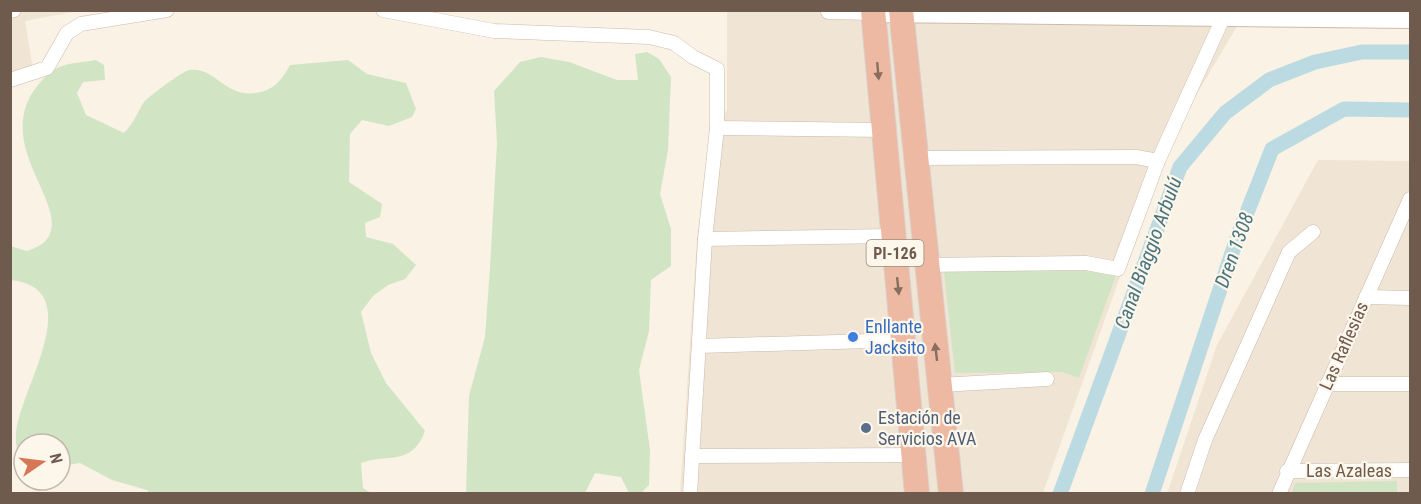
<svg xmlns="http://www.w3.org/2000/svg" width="1421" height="504" font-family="'Roboto Condensed',sans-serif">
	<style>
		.residential { fill: #f0e4d4 }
		.green { fill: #d1e5c5 }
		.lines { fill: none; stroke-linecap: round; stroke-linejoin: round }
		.canal { stroke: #bcdae1; stroke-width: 15 }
		.street-casing { stroke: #c9baad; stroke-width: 15 }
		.secondary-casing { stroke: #ccbbab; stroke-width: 20 }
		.highway-casing { stroke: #d7d1cd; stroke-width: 26 }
		.street { stroke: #fff; stroke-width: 14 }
		.secondary { stroke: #fff; stroke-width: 18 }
		.highway { stroke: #edb9a2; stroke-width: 24 }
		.oneway { fill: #886e5e }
		.shop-dot { fill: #3f7fe0; stroke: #fdf6eb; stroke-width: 2 }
		.service-dot { fill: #5c6f8a; stroke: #fdf6eb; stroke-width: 2 }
		.labels { text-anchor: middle; stroke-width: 4.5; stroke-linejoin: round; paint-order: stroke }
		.shield { fill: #fdf6eb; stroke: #9a8a7c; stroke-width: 1.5 }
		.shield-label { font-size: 16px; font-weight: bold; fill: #6f5b4d }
		.shop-label { font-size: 18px; fill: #366cbe; stroke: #fdf6eb; text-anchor: start }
		.street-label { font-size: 18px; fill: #6f5b4d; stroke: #fdf6eb }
		.service-label { font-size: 18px; fill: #4e5e75; stroke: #fdf6eb; text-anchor: start }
		.water-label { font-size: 20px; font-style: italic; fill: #497580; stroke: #fdf6eb }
	</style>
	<rect width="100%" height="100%" fill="#f9f2e5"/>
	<g class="residential">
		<polygon points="11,11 78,11 25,21 33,70 11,75"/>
		<polygon points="727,11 1245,13 1168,142 1043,493 680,494 697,238 710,138 727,110"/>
		<polygon points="1318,160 1410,161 1410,493 1167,494 1217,345"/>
	</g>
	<g class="green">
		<polygon points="647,52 659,59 671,77 668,150 660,194 671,229 671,266 651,280 649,331 639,370 650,450 649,485 641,493 629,493 621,477 595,473 585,493 466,493 469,396 485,337 490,268 497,143 494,91 520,62 541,57 569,62 617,80 638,80 635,54"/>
		<path d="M96 60 104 65 105 80 83 82 77 93 86 115 124 133C134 123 137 113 144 102 148 97 183 71 189 70 217 66 225 101 261 92 275 89 283 78 290 65L348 60 367 74 406 83 416 109 412 117 389 126 362 120 350 134 349 182 382 204 380 217 365 223 366 237 393 244 416 265 405 279 388 285 373 296 361 312 371 353 386 383 425 431C412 467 387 453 361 463L363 488 371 493H150L147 490 112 480 80 463 60 466V444H24V464C18 453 15 446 16 433 19 390 90 289 11 280L10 246 27 251C35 248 44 245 49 236 66 203 0 150 31 95 52 64 60 65 96 60Z"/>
		<polygon points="1067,268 1091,269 1116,275 1079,378 1062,372 955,373 944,272"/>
		<polygon points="1397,481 1397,493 1292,493 1295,483"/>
	</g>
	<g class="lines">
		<g class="canal">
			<polyline points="1060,494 1180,167 1225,113 1269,80 1315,62 1362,52 1410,52"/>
			<polyline points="1152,494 1237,238 1272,149 1344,109 1410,110"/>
		</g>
		<g class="street-casing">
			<g id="street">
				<polyline points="383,10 494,31 649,37 674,43 693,57 717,69 717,128 705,239 690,494"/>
				<polyline points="10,11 14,10"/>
				<polyline points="828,12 873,13"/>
				<polyline points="10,80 47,68 67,33 81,24 167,10"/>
				<polyline points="717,128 883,130"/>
				<polyline points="915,158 1136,157 1158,161"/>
				<polyline points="705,239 893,236"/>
				<polyline points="925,265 1086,263 1118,269 1158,161 1223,18"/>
				<polyline points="1366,297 1410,298"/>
				<polyline points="699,346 904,340"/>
				<polyline points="1327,384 1410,384"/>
				<polyline points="940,385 1047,379"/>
				<polyline points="692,456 914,455"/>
				<polyline points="1287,471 1410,470"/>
				<polyline points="1187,494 1205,440 1289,252 1313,232"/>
				<polyline points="1279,494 1410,199"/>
			</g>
		</g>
		<g class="secondary-casing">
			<polyline id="secondary" points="873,13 1410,19"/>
		</g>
		<g class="highway-casing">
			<g id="highway">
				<polyline points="873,10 917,494"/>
				<polyline points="901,10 951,494"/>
			</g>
		</g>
		<use href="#street" class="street"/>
		<use href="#secondary" class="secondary"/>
		<use href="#highway" class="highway"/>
	</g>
	<defs><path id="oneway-solid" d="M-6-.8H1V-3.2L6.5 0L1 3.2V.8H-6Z" transform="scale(1.5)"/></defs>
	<g class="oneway">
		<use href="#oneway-solid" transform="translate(878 71) rotate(85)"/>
		<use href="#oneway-solid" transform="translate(898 286) rotate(84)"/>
		<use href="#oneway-solid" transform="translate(936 352) rotate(-97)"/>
	</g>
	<circle class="shop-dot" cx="853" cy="337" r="6"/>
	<circle class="service-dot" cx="866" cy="428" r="6"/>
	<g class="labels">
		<rect class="shield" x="866.5" y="240" width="57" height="26" rx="4.5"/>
		<g class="shield-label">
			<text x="895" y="259">PI-126</text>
		</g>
		<g class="shop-label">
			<text x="865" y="333">Enllante<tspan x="865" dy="21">Jacksito</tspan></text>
		</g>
		<g class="street-label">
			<text transform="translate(1344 346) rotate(-66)" y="6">Las Raflesias</text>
			<text x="1349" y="477">Las Azaleas</text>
		</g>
		<g class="service-label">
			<text x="878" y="424">Estación de<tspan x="878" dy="21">Servicios AVA</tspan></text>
		</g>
		<g class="water-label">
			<text transform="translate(1234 250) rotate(-70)" y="7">Dren 1308</text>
			<text transform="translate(1148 253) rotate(-70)" y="7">Canal Biaggio Arbulú</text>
		</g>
	</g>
	<rect width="1421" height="504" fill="none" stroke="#6f5b4d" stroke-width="24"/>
	<g transform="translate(42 462) rotate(76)"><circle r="28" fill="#fdf6eb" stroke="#c4b8ac" stroke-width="1.5"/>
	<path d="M0-4.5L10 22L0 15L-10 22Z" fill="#d67857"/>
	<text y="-9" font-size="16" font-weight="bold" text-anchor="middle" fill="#6f5b4d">N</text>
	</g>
</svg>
